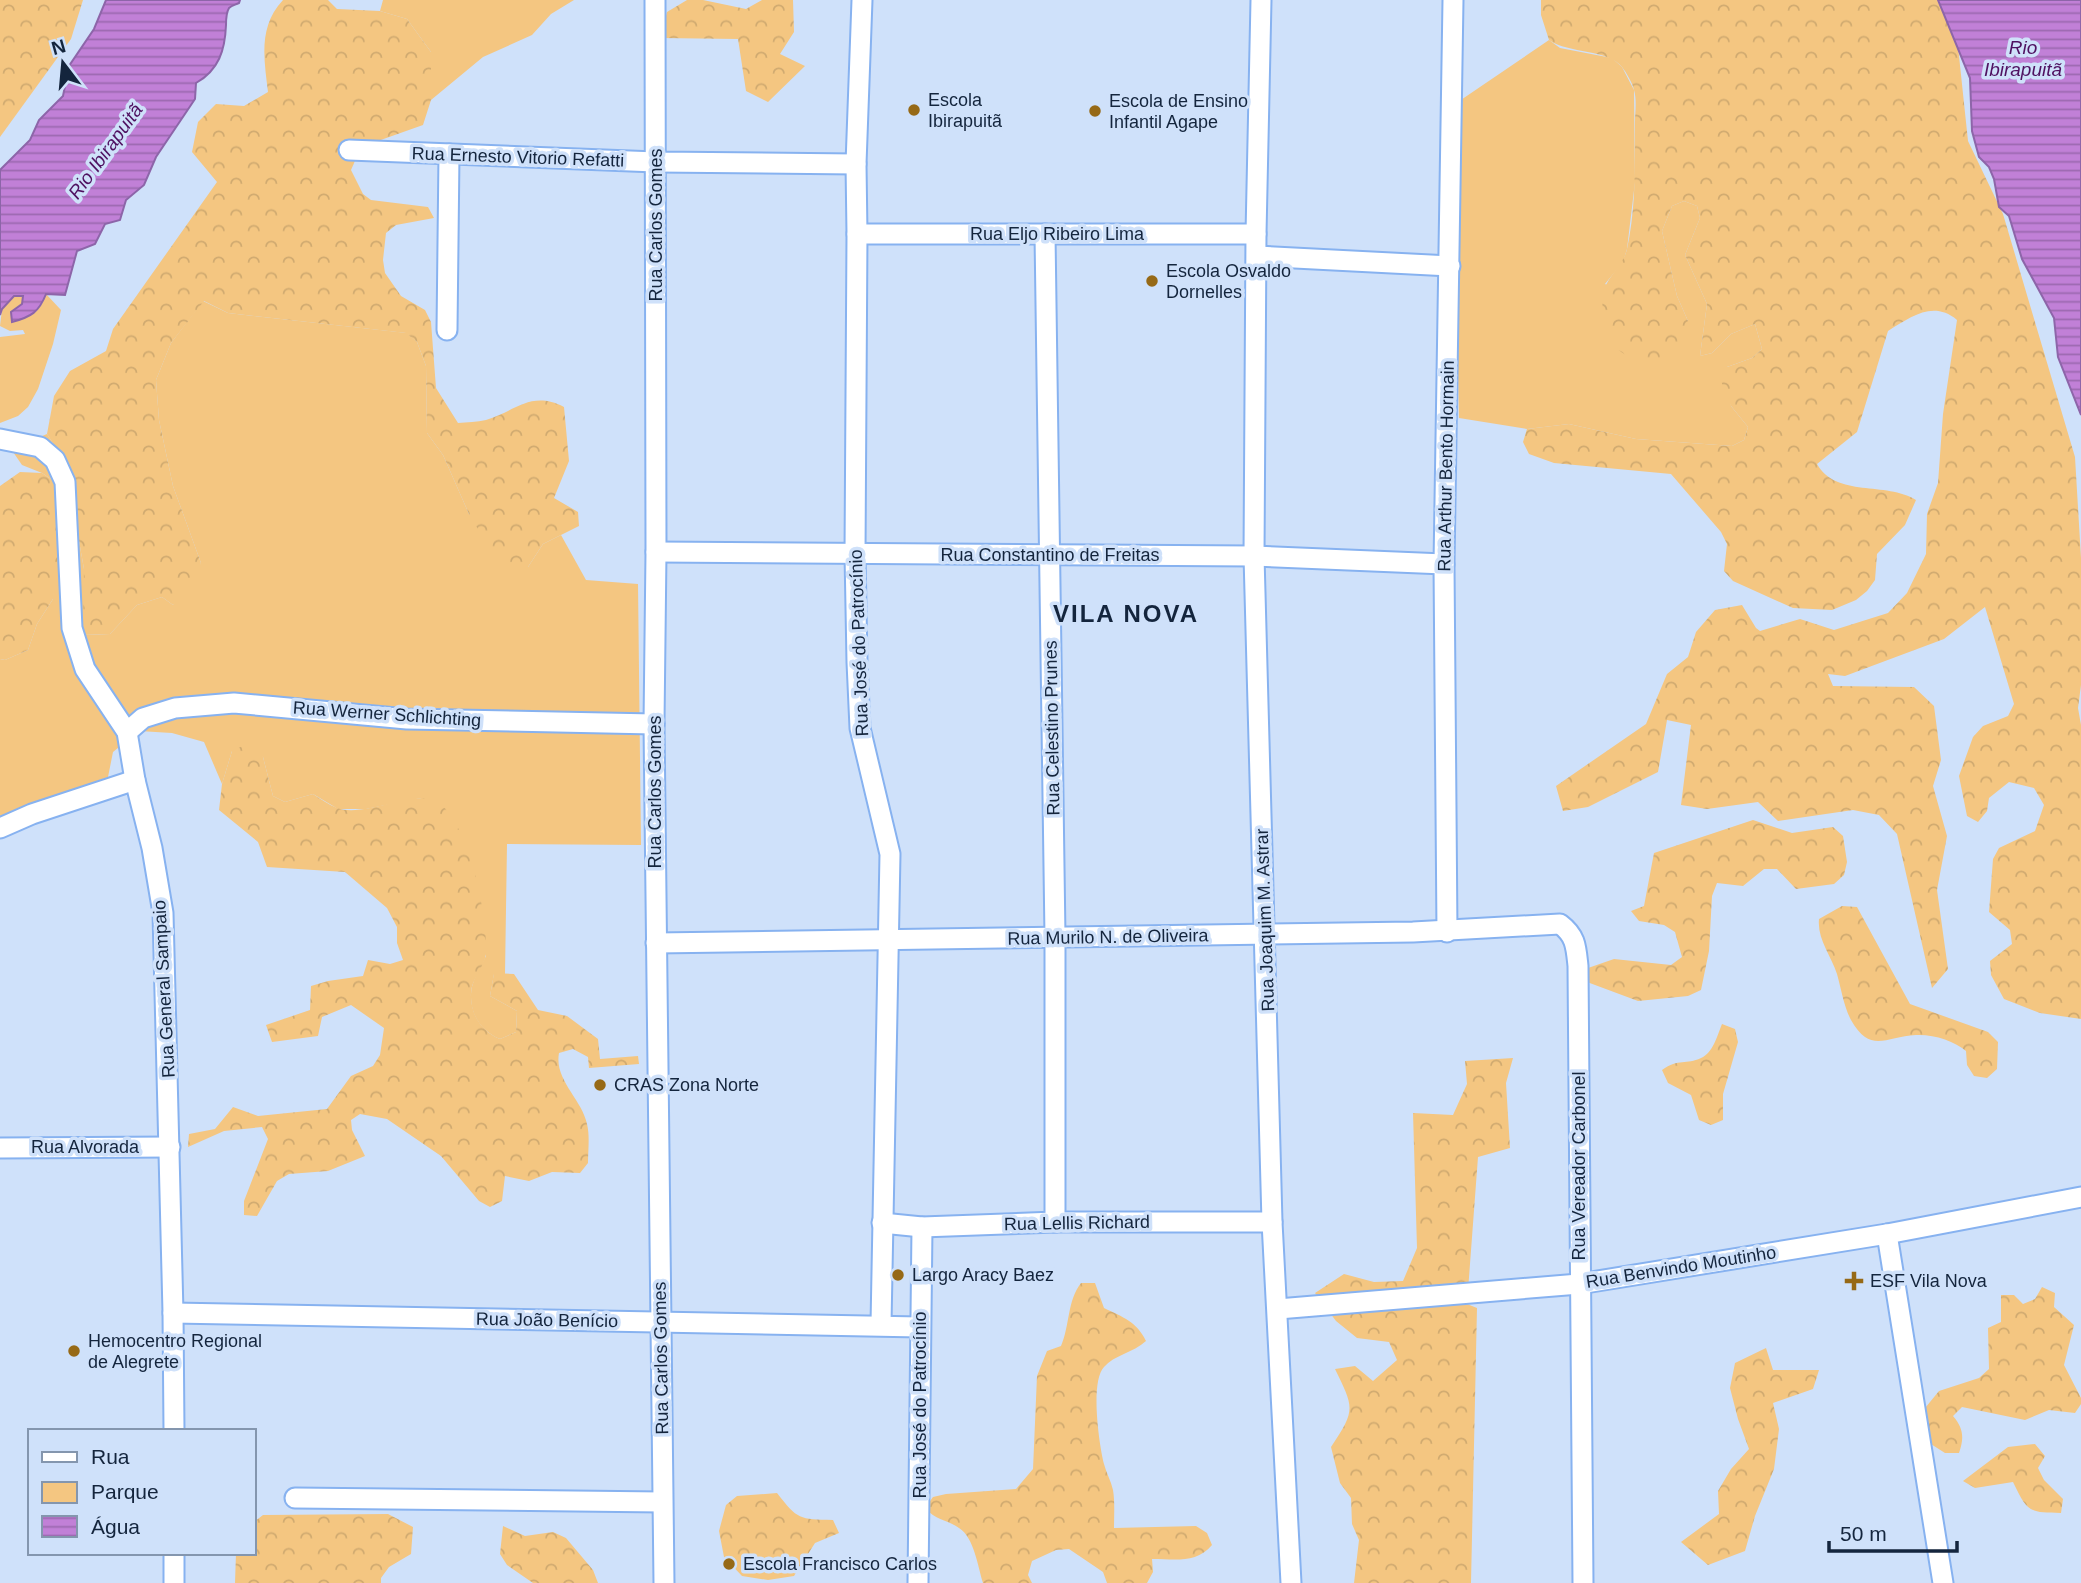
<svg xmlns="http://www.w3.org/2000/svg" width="2081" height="1583" font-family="Arial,sans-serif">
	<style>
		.green { fill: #f4c681 }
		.forest { fill: url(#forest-crowns) }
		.water { fill: url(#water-rules); stroke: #8d65a9; stroke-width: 2 }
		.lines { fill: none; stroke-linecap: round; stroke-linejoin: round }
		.street-casing { stroke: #87b2f0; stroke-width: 23 }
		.street { stroke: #fff; stroke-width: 19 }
		.poi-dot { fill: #966916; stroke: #cfe1fa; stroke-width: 2.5 }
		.labels { text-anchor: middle; stroke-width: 7; stroke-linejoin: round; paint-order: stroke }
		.poi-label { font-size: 18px; fill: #14253d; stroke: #cfe1fa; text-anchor: start }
		.street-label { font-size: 18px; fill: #14253d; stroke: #cfe1fa }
		.water-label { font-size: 19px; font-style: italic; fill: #4f1161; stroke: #cfe1fa }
		.district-label { font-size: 24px; font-weight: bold; letter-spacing: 2px; fill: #14253d; stroke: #cfe1fa }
	</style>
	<defs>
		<pattern id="forest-crowns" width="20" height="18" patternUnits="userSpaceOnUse" patternTransform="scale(1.75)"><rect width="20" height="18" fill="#f4c681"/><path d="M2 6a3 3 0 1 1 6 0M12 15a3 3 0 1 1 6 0" fill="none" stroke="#d0aa70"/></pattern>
		<pattern id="water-rules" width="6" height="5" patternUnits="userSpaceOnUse" patternTransform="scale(1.75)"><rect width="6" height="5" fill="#c180d7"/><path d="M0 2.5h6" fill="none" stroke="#9c69b0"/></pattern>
	</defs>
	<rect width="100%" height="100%" fill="#cfe1fa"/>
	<g class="green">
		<polygon points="383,0 574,0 551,14 532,35 483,57 431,100 431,52 407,19 380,11"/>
		<polygon points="1549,40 1560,48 1612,58 1622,67 1634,90 1635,182 1627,249 1623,262 1605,284 1688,321 1677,296 1662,231 1672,206 1684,201 1697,206 1700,218 1685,255 1707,304 1700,356 1712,353 1731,334 1755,324 1762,349 1752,358 1727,367 1731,406 1748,427 1744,440 1732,446 1636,439 1569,424 1527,429 1459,418 1452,106"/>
		<path d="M46 294 61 310 53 344 38 389 28 407 18 416 0 423V337L25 334 23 330 10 331 0 326 2 309 14 296 23 295 22 304 11 312 12 322C32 316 39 314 46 294Z"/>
		<path d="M203 301 228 313 407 333 417 342 426 366 427 433 443 455 469 514 528 567 543 544 561 535 586 580 638 584 641 845 507 844 505 974H494L490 996 517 1011 516 1032 500 1039C482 1032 470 1015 471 994 471 982 481 966 486 956L421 798 366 809H338L313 794 285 802 273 796 263 757 232 751 222 784 204 742 172 733 139 731 113 752 108 777 0 816V659L5 660 28 650 37 624 53 599 54 481 42 473 22 465 11 449 47 434 65 462 84 569V635L110 634 137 605 162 597 173 605 201 563 173 486 159 420 156 380 171 343Z"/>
	</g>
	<g class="forest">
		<polygon points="0,0 83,0 71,39 0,137"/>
		<path d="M283 0H328L337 9 380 11 407 19 431 52V100L423 125 361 147 351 170 363 194 371 200 428 207 434 218 396 225 386 233 383 260 385 273 401 296 425 310 431 322 436 388 458 423C467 422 477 422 486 420 516 411 531 390 564 407L569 461 554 498 578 512 579 526 543 544 528 567 502 570 469 514 443 455 427 433 426 366 417 342 406 333 228 313 204 301 171 343 156 380 159 420 173 486 201 563 193 588 173 605 162 597 137 605 110 634 83 635 84 569 65 462 47 434 54 396 70 371 106 351 113 329 217 182 192 152 198 122 216 104 244 106 268 92C264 58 258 27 283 0Z"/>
		<polygon points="687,0 703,0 746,9 762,0 793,0 794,32 780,54 805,66 768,102 746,91 738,39 660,38 667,12"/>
		<path d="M1541 0H1945L1955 18 1968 141 2003 214 2075 457 2081 558V685L2078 708 2081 725V1019L2040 1013 2004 999 1991 975 1990 961 2012 944 2010 930 1989 912 1993 859 1999 848 2035 831 2044 805 2034 788 2009 782 1989 798 1987 811 1978 822 1967 816 1959 776 1973 737 1983 726 2008 716 2014 704 1985 607 1944 639 1845 676 1828 674 1833 686 1914 687 1934 706 1941 760 1933 786 1947 836 1937 890 1948 969 1932 988 1897 834 1879 815 1853 810 1778 821 1758 802 1707 809 1681 805 1691 725 1667 720 1658 772 1588 807 1563 811 1556 786 1646 724 1667 674 1688 657 1696 632 1715 610 1742 605 1756 628 1760 631 1800 619 1834 630 1888 613 1907 593 1926 554 1927 514 1938 483 1943 414 1957 320C1933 300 1911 317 1888 331L1857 432 1817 464C1836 498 1886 481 1916 500L1905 525 1877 554 1875 580 1867 591 1856 600 1832 610 1793 608 1733 581 1724 571 1727 544 1721 532 1671 474 1554 463 1529 454 1523 442 1527 429 1569 424 1636 439 1732 446 1744 440 1748 427 1731 406 1721 381 1727 367 1752 358 1762 349 1755 324 1731 334 1712 353 1700 356 1707 304 1685 255 1700 218 1697 206 1684 201 1672 206 1662 231 1677 296 1688 321 1678 358C1657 367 1619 361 1608 337 1604 328 1601 306 1603 296 1605 277 1623 267 1627 249 1636 208 1635 164 1635 122 1635 112 1637 100 1634 90 1633 84 1626 72 1622 67 1608 49 1569 54 1549 40L1541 15Z"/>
		<polygon points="20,472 42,473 54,481 63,506 53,599 37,624 28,650 5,660 0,659 0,486"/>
		<path d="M251 742 263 757 273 796 285 802 313 794C321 799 329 805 337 808 365 818 415 789 436 801 469 820 488 917 486 954 484 967 471 980 471 993 470 1014 482 1032 500 1039L516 1032 517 1011 490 996 494 973 514 974 538 1010 567 1016 598 1039 600 1059 638 1056 639 1064 589 1068 588 1057 573 1049 559 1053C554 1080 582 1099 587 1124 590 1136 588 1151 588 1163L580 1173 552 1172 529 1181 505 1176 502 1201 490 1207 479 1201 441 1156 387 1119 360 1114 351 1120 352 1130 365 1156 328 1171 289 1174 277 1181 257 1216 244 1215V1201L268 1139 262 1127 224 1131 188 1147 189 1134 215 1129 233 1107 258 1116 327 1109 351 1076 373 1066 380 1055 384 1028 351 1005 322 1017 318 1036 272 1042 266 1025 310 1010 311 986 328 981 363 976 368 960 390 964 403 960 397 943V927L387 908 345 872 267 867 258 842 219 810 222 784 232 751Z"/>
		<polygon points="1753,820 1792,833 1833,827 1843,836 1847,862 1844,875 1834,884 1796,889 1777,869 1764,869 1743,886 1717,883 1712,896 1709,951 1701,990 1688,996 1638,1001 1587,982 1588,968 1614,959 1671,965 1682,957 1675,932 1664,925 1639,921 1631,911 1644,906 1654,853"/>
		<path d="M1842 906 1857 907 1910 1004 1988 1032 1998 1042 1997 1069 1987 1078 1974 1076 1967 1065 1966 1051C1955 1041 1933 1034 1916 1035 1886 1036 1871 1055 1851 1020 1844 1007 1841 988 1837 974 1831 955 1817 939 1819 919Z"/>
		<path d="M1722 1024 1735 1029 1738 1042 1723 1094V1120L1711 1125 1699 1120 1691 1095 1668 1083 1662 1070C1679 1058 1686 1065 1701 1058 1713 1053 1717 1036 1722 1024Z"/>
		<path d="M1513 1058 1506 1083 1510 1148 1478 1157 1467 1304 1477 1308 1471 1583H1354L1359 1540 1352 1524 1351 1498 1340 1483 1331 1447C1356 1410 1354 1408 1335 1369L1355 1366 1373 1381 1397 1360 1389 1342 1357 1338 1336 1321 1315 1293 1344 1274 1374 1282 1403 1281 1417 1248 1413 1113 1453 1115 1467 1084 1465 1061Z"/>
		<path d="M1081 1283H1095L1104 1308C1123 1317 1137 1322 1146 1341 1133 1353 1114 1355 1104 1367 1090 1382 1099 1444 1104 1464 1106 1472 1111 1481 1113 1490 1115 1502 1114 1516 1114 1528L1196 1526 1207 1533 1212 1545C1196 1564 1175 1559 1152 1559L1153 1572 1147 1583H1107L1103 1572 1069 1549 1056 1550 1032 1561 1028 1575 1032 1583H983C978 1567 974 1537 959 1528 946 1519 937 1521 925 1508L933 1497 946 1494 1016 1489 1033 1469 1037 1376 1047 1351 1061 1346C1070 1325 1067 1301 1081 1283Z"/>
		<path d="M2042 1287 2055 1293 2054 1307 2074 1325 2064 1365 2081 1398V1404L2075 1413 2049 1410 2025 1420 1962 1407 1953 1416C1964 1429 1964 1438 1959 1453H1945L1923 1439 1921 1413 1939 1391 1979 1378 1989 1369 1988 1328 2001 1322V1295H2014L2023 1304 2035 1299Z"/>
		<polygon points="1766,1348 1773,1370 1819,1370 1813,1389 1773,1403 1779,1429 1774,1469 1755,1516 1745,1551 1708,1565 1681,1542 1719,1514 1718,1491 1731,1469 1749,1449 1738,1419 1730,1388 1735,1363"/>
		<path d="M2035 1444 2045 1456 2038 1468 2044 1480 2063 1499 2061 1513C2028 1513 2027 1511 2013 1482L1975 1488 1963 1481 2008 1447Z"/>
		<path d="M777 1493C798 1520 799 1519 833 1520L839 1533 815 1543 794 1576 768 1580 742 1576 724 1557 719 1531 726 1505 737 1496Z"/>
		<polygon points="388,1514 413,1527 411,1554 389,1567 381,1578 381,1583 235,1583 236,1553 254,1553 254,1522 263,1515"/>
		<polygon points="503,1526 525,1536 553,1532 566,1538 593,1570 598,1583 533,1583 507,1565 500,1554"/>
	</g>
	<g class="water">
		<path d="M106 0H240L239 3C235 5 232 5 229 8 226 13 226 20 226 25 225 50 219 70 196 83L195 99 156 157 144 185 126 200 120 220 105 224 95 244 77 251 65 295 46 294C39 312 31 317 12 322L11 312 22 304 23 296H14L2 309 0 315V170L30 140 39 120 63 96 69 66 94 29Z"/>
		<polygon points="1938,0 2081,0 2081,415 2058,357 2054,318 2022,259 2009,216 1999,207 1994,179 1989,167 1979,157 1972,131 1970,78"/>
	</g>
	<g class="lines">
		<g class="street-casing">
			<g id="street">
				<polyline points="655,0 656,552 654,724 664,1583"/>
				<polyline points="862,0 856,164 857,234 855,554 857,662 860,728 890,854 881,1324"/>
				<polyline points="1261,0 1256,234 1254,556 1272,1222 1291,1583"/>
				<polyline points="349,150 656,162 856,164"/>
				<polyline points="857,234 1256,234"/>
				<polyline points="1045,234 1055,937 1055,1222"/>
				<polyline points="1257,256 1450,266"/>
				<polyline points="447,330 449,154"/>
				<polyline points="0,439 40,447 55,460 65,482 72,628 85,669 127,732 135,780 152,848 163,913 173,1313 174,1431"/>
				<polyline points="656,552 1254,556 1444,564"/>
				<polyline points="127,732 143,718 175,708 234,703 407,719 654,724"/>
				<polyline points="0,828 32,814 135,780"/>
				<polyline points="1447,932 1444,564 1453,0"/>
				<path d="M656 943 1413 932 1560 924C1576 936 1576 947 1578 966L1583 1583"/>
				<polyline points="0,1148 170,1147"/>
				<polyline points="882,1223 922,1227 1055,1222 1272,1222"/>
				<polyline points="1887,1234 1943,1583"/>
				<polyline points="1278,1309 1579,1284 1887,1234 2081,1197"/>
				<polyline points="173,1313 920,1327"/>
				<polyline points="295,1498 662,1502"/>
				<polyline points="174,1553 174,1583"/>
				<polyline points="918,1583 922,1227"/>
			</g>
		</g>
		<use href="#street" class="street"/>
	</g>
	<g class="poi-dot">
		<circle cx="914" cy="110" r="7"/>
		<circle cx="1095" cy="111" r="7"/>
		<circle cx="1152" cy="281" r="7"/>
		<circle cx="600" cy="1085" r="7"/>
		<circle cx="898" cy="1275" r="7"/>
		<path d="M1850.5 1270.5h7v7h7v7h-7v7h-7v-7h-7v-7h7z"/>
		<circle cx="74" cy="1351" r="7"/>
		<circle cx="729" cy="1564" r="7"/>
	</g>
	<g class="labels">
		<g class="poi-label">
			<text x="928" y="106">Escola<tspan x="928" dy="21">Ibirapuitã</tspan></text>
			<text x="1109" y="107">Escola de Ensino<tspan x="1109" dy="21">Infantil Agape</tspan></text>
			<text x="1166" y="277">Escola Osvaldo<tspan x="1166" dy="21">Dornelles</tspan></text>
			<text x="614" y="1091">CRAS Zona Norte</text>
			<text x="912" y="1281">Largo Aracy Baez</text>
			<text x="1870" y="1287">ESF Vila Nova</text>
			<text x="88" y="1347">Hemocentro Regional<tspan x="88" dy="21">de Alegrete</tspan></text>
			<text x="743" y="1570">Escola Francisco Carlos</text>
		</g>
		<g class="street-label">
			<text transform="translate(518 157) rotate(2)" y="6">Rua Ernesto Vitorio Refatti</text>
			<text transform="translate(656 225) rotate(-90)" y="6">Rua Carlos Gomes</text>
			<text x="1057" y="240">Rua Eljo Ribeiro Lima</text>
			<text transform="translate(1446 466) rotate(-89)" y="6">Rua Arthur Bento Hormain</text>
			<text x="1050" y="561">Rua Constantino de Freitas</text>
			<text transform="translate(859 643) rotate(-92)" y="6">Rua José do Patrocínio</text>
			<text transform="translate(387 714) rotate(4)" y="6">Rua Werner Schlichting</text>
			<text transform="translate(1052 728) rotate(-91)" y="6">Rua Celestino Prunes</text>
			<text transform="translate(655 792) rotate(-90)" y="6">Rua Carlos Gomes</text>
			<text transform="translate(1265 920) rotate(-92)" y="6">Rua Joaquim M. Astrar</text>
			<text transform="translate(1108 937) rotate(-1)" y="6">Rua Murilo N. de Oliveira</text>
			<text transform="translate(164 989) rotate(-93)" y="6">Rua General Sampaio</text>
			<text x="85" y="1153">Rua Alvorada</text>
			<text transform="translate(1579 1166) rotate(-90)" y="6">Rua Vereador Carbonel</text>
			<text transform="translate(1077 1223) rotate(-1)" y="6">Rua Lellis Richard</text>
			<text transform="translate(1681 1267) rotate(-9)" y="6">Rua Benvindo Moutinho</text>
			<text transform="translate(547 1320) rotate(1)" y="6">Rua João Benício</text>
			<text transform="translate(661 1358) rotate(-91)" y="6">Rua Carlos Gomes</text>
			<text transform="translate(920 1405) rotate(-90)" y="6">Rua José do Patrocínio</text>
		</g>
		<g class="water-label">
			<text x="2023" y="54">Rio<tspan x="2023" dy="22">Ibirapuitã</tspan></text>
			<text transform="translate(105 151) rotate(-54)" y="7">Rio Ibirapuitã</text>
		</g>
		<g class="district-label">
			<text x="1126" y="622">VILA NOVA</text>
		</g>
	</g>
	<rect x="28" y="1429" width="228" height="126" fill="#cfe1fa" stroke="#8496ae" stroke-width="2"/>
	<rect x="42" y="1452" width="35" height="10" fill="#ffffff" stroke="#8496ae" stroke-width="2"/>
	<text x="91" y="1464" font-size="21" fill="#14253d">Rua</text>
	<rect x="42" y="1482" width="35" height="21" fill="#f4c681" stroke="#8496ae" stroke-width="2"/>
	<text x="91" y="1499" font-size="21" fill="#14253d">Parque</text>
	<rect x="42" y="1516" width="35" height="21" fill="url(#water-rules)" stroke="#8496ae" stroke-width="2"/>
	<text x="91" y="1534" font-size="21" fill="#14253d">Água</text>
	<g transform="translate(63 63) rotate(344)" stroke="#cfe1fa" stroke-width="5" paint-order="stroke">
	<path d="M0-5L12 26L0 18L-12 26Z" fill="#14253d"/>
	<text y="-10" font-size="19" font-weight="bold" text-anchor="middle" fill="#14253d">N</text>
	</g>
	<path d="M1829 1541v10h128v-10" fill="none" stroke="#14253d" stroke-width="3.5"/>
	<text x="1840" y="1541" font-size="21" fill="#14253d" stroke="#cfe1fa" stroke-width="5" paint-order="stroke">50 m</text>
</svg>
